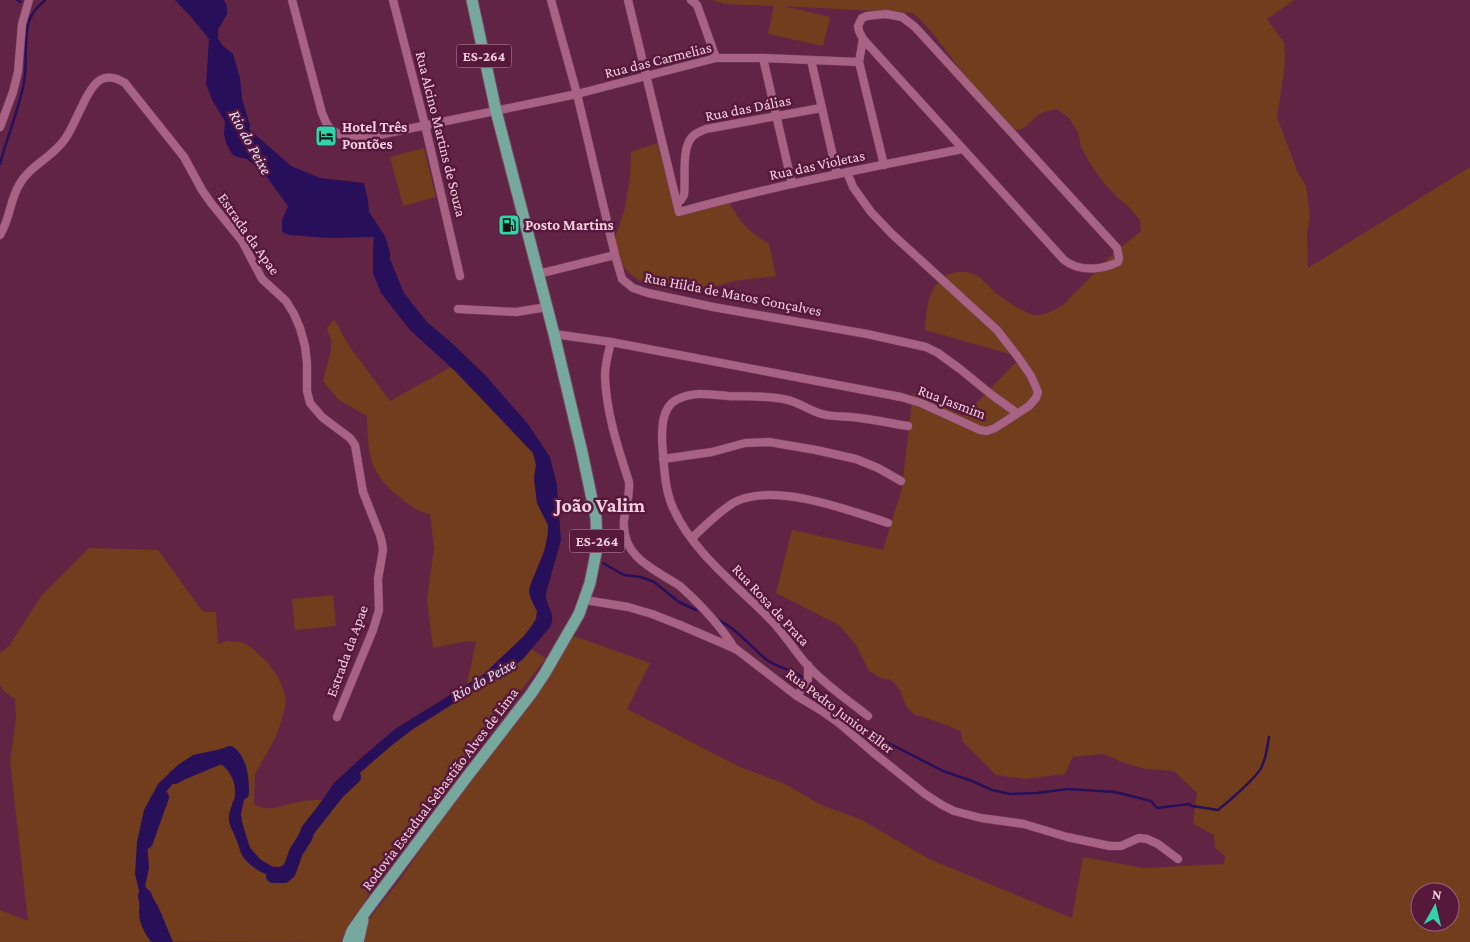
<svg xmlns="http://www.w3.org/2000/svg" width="1470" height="942" font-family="'Crimson Pro',serif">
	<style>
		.green { fill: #713d1d; fill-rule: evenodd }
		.water { fill: #280f5a }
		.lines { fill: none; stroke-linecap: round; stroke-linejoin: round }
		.stream { stroke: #280f5a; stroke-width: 2.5 }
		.river { stroke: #280f5a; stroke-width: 14 }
		.minor-casing { stroke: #794361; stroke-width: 9 }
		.primary-casing { stroke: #794361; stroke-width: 13 }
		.minor { stroke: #a76284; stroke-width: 8 }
		.primary { stroke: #76a89e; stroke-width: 11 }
		.labels { text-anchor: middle; stroke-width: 5; stroke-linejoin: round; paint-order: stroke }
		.shield { fill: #56193b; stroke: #c598ae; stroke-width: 1 }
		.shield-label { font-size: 14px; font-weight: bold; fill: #f5cedf }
		.street-label { font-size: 15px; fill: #f5cedf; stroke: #56193b }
		.poi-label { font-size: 15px; font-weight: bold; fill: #f5cedf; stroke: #56193b; text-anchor: start }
		.water-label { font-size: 16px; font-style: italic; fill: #e2dffa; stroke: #56193b }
		.district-label { font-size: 20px; font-weight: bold; fill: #f5cedf; stroke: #56193b }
	</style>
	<rect width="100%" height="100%" fill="#622445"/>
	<g class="green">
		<path d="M712 0H1294L1267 19 1284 43 1285 54 1284 72 1277 117 1298 173 1306 186 1310 217 1307 234 1308 268 1470 167V942H361L370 918 402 877 445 814 563 653 574 636 650 663 627 709 740 767 785 784 821 805 860 819 929 859 1072 918 1083 857 1144 868 1224 864 1225 856 1215 848 1214 835 1193 824 1197 793 1174 771 1146 769 1124 763 1104 754 1073 757 1065 774 1025 779 996 775 963 742 961 732 949 726 927 718 915 715 906 706 900 690 891 680 880 678 869 671 856 645 839 625 776 593 792 530 883 550 902 488 913 393 964 416 1021 357 925 330C927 308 927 288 947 275 951 273 954 273 958 272 978 270 984 283 997 294 1006 301 1023 312 1034 315 1043 317 1056 309 1063 305L1113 254 1141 231 1140 220 1129 207 1117 197 1104 183 1089 162 1081 147 1078 132 1069 118 1057 109C1052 110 1046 111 1041 113 1029 120 1027 133 1010 129 998 115 985 102 974 88 954 63 937 34 913 13L783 6 830 17 823 46 768 34 774 6 725 4ZM1420 892H1450V922H1420Z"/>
		<path d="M657 143 675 210 726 196C738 220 746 230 769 244L776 276 734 281 694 292 655 287 641 282 628 272 620 262 615 245 616 235 625 208 630 177 631 152Z"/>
		<polygon points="424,148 436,197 403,206 390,157"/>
		<path d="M334 319 349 346 390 401 451 367 521 440 533 453 536 465 534 478 537 503 548 525 546 545 530 586 531 599 537 611 536 619 524 636 484 674 467 684 476 642 467 641 433 648 427 600 434 548 430 514C419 512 410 506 402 499 369 474 368 455 367 416L339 400 323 381 331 351V341L327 328Z"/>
		<path d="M89 548 158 550 203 612H216L218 644 226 641 241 642 252 648 268 663 278 677 284 692 286 702 285 708 277 735 255 774 254 804C268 813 282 805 298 802 306 800 314 800 322 800L299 834 284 865C271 871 255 858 250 846 245 836 241 823 241 813 242 805 246 797 246 790 246 780 232 756 226 748L193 755 158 784 135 874 158 942H0V910L28 921 10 761 16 719 15 699 5 692 0 685V653L9 646 42 595Z"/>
		<polygon points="333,595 336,626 295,630 292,599"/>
		<path d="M531 649 546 658 410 834 376 883 340 942 172 941 167 930 164 920 145 886 149 868 147 844 148 834 164 794 176 780 181 775 210 761C213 762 217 763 221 765 233 771 239 792 232 803 236 827 235 856 258 870 262 872 267 875 272 876 277 876 283 876 288 876L317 817 332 797 392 745 413 729 475 690 503 675 524 658Z"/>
	</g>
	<path class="water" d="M175 0H224L227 6V14L218 30V38L222 45 233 54 240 78 242 98 250 126 249 129 291 166 320 178 364 183 368 200 369 212 385 236 390 252V259L404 293 427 322 453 344 486 376 528 424 550 457 557 485 561 540 546 593C545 607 557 612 550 627L524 658 507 672 475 690 413 729 392 745 332 797 317 817 288 876C273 881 252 869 243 857 240 852 239 845 236 839 234 833 230 827 229 821 228 808 236 801 236 791 236 782 228 768 221 764 217 763 213 762 209 761L181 775 176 780 164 794 148 834 147 844 149 868 145 886 158 906 173 942H158L156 932 141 899 135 874 137 842 144 810 158 784 178 765 193 755 227 748 230 749 246 789 241 814 242 822 250 848 261 860 273 867H280L284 865 299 834 334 783 360 759 395 729 484 674 524 636 531 627 536 619 537 611 531 599 529 592 530 586 544 552 548 534V525L537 503 534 478 536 465 533 453 456 372 410 330 381 293 373 273V248L374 237 329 238 289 235 282 232V220L288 206 263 172 247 159 237 157 232 154 226 143 224 134 225 121 212 100 206 84 209 39 192 18Z"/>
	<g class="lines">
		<g class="stream">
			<polyline points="17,0 21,2"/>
			<path d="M0 164C7 137 19 110 24 82 28 62 23 41 29 21 32 12 38 6 45 0"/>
			<polyline points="603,563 624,575 641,577 654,582 679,602 696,610"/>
			<path d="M718 620C737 629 751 647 767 660 778 668 791 669 802 677"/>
			<path d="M812 685 845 716 871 734 943 771 972 781 992 790 1010 794 1037 793 1068 789 1115 792 1151 801 1157 808 1189 804 1192 806 1218 810C1228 802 1255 779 1261 768 1266 759 1267 748 1269 737"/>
		</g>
		<g class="river">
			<path d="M175 777 182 773 230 753C241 763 242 779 242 793"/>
			<polyline points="146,842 162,797"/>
			<polyline points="273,876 284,876 289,872 296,852 305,838 308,830 338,792 354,777"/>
			<path d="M145 896C147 903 147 906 146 912 146 923 154 937 162 942"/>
		</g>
		<g class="minor-casing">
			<g id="minor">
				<path d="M292 0 322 113C324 117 326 124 329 127 338 137 352 138 364 138L577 94 716 58H763L859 62"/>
				<polyline points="393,0 425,125 460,276"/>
				<polyline points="551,0 577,94 615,255 622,279 633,288 648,293 713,307 867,334 926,347 938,353 960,369 992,395 1017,413"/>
				<path d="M628 0 679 212C772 186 867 168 962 149"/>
				<polyline points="691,0 697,5 716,58"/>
				<path d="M863 39 1064 260C1079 272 1102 270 1118 262L1119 258 1117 248 915 27 902 17 886 14 867 16 862 18 858 26 859 31 863 39 859 62 884 165"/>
				<polyline points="763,58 792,184"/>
				<polyline points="811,60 837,174"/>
				<polyline points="0,127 13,92 18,72 22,24 29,0"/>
				<path d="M677 202 681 200 684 195C686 179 681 149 692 137 695 133 701 131 706 129L821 108"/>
				<path d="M0 235C10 219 10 200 19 185 30 165 52 158 65 139 76 124 86 89 100 80 108 75 117 78 125 83L184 157 202 190 211 203 242 241 262 279 286 301 294 314 300 328 305 346 307 363V391L310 403 322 417 350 438 355 445 363 492 380 535 382 543 383 550 378 579 379 610 373 630 337 717"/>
				<polyline points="538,274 615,255"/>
				<polyline points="458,309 516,312 547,307"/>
				<polyline points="554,334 611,342 901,397 921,403 980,430 987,431 995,428 1029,406 1036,398 1038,392 1031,376 1018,357 997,330 892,234 871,212 853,187 847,172"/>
				<path d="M611 342C608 353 605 365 605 376 606 412 618 448 629 482 630 495 626 507 624 520 621 557 654 569 680 586 701 605 720 625 735 649"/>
				<polyline points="663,459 712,452 745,443 769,442 816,450 856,459 878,468 901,481"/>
				<path d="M692 538C704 527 722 508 737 501 776 483 849 510 888 523"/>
				<polyline points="585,600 628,607 652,614 680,625 736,649 797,696 822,711 839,723 875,754 925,794 942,805 954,811 981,818 1024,824 1067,837 1110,846 1121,846 1139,838 1147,839 1158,844 1178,859"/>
				<polyline points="797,696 808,680 808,665"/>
				<path d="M868 716C848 700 825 685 807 665 795 651 785 635 772 621 738 586 693 553 673 508 664 488 664 463 662 441 662 427 662 408 676 400 692 391 710 394 728 396 748 397 768 395 788 400 800 403 810 411 822 414 832 417 842 416 852 417 871 419 890 423 908 426"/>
			</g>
		</g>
		<g class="primary-casing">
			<g id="primary">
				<polyline points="348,942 352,931 366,911 466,778 531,694 545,673 579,614 590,583 597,548 596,518 582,452 554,334 496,111 472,0"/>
				<polyline points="358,942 363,920"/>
			</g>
		</g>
		<use href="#minor" class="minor"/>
		<use href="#primary" class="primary"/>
	</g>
	<defs>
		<g id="hotel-square" transform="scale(1.125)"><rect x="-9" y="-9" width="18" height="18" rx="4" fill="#31d4a9" stroke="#56193b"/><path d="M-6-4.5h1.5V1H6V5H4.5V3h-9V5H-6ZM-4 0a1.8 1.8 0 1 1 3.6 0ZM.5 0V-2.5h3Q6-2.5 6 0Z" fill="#111"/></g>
		<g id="fuel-square" transform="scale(1.125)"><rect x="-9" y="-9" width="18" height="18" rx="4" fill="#31d4a9" stroke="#56193b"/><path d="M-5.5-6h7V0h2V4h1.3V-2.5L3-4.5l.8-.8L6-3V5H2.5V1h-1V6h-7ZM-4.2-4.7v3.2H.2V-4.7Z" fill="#111"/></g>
	</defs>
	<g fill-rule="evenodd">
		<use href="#hotel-square" x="326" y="136"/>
		<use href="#fuel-square" x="509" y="225"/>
	</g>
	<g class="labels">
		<g class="shield">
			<rect x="456.5" y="44.5" width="55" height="23" rx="4"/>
			<rect x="569.5" y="529.5" width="55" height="23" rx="4"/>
		</g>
		<g class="shield-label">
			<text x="484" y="61">ES-264</text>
			<text x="597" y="546">ES-264</text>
		</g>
		<g class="street-label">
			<text transform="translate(658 60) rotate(-14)" y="5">Rua das Carmelias</text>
			<text transform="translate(748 108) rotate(-11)" y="5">Rua das Dálias</text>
			<text transform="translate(441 134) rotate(76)" y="5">Rua Alcino Martins de Souza</text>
			<text transform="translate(817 165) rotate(-12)" y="5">Rua das Violetas</text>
			<text transform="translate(249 234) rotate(55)" y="5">Estrada da Apae</text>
			<text transform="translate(733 294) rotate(11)" y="5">Rua Hilda de Matos Gonçalves</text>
			<text transform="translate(952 402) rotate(21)" y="5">Rua Jasmim</text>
			<text transform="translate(771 605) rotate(47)" y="5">Rua Rosa de Prata</text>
			<text transform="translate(347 651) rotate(-70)" y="5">Estrada da Apae</text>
			<text transform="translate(840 711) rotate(37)" y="5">Rua Pedro Junior Eller</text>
			<text transform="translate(440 789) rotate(-53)" y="5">Rodovia Estadual Sebastião Alves de Lima</text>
		</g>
		<g class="poi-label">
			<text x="342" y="132">Hotel Três<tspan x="342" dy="17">Pontões</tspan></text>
			<text x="525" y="230">Posto Martins</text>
		</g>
		<g class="water-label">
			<text transform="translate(251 142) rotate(61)" y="6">Rio do Peixe</text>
			<text transform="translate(483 679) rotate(-29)" y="6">Rio do Peixe</text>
		</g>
		<g class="district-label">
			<text x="600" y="512">João Valim</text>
		</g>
	</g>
	<g transform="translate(1435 907) rotate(8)"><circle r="24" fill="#56193b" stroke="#96617d"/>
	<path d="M0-4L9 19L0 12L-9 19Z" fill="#31d4a9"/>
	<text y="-8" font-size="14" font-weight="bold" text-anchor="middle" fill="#f5cedf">N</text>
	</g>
</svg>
